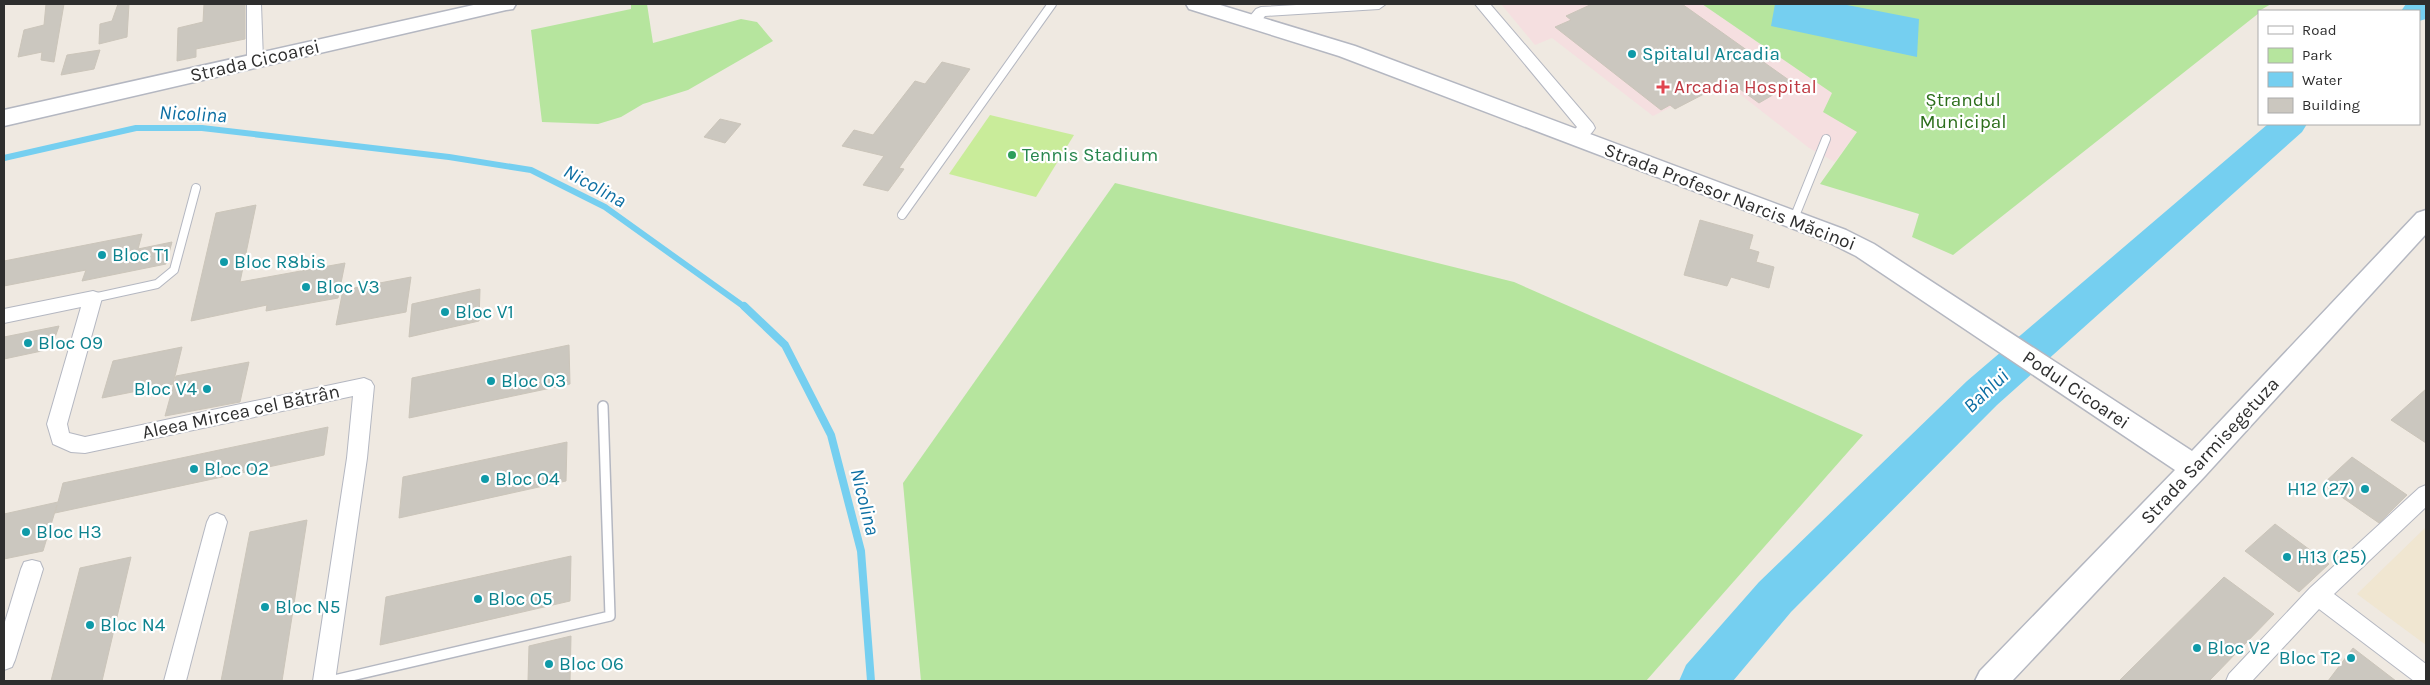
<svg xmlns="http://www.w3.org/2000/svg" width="2430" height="685" viewBox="0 0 2430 685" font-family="Karla,sans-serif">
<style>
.education{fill:#f0e6d1}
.medical{fill:#f5dfe0}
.green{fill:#b6e59e}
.pitch{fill:#c9ec9a}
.water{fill:#75cff0}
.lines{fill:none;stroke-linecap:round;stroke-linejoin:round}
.stream-far1{stroke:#75cff0;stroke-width:6}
.stream{stroke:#75cff0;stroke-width:8}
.river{fill:#75cff0;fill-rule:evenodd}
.building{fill:#cbc7bf;stroke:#cbc5ba}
.lane-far1-casing{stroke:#b4b7c1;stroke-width:10}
.lane-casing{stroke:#b4b7c1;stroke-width:12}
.street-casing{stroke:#b4b7c1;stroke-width:2}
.secondary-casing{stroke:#b4b7c1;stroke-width:3}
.lane-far1{stroke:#fff;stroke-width:8}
.lane{stroke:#fff;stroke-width:9}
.street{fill:#fff;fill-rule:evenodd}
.secondary{fill:#fff;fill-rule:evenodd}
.culture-dot{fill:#0f9aa8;stroke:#fff;stroke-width:2}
.health-dot{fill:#e0444e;stroke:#fff;stroke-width:2}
.leisure-dot{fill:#2e9e5b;stroke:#fff;stroke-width:2}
.labels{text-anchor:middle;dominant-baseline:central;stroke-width:4.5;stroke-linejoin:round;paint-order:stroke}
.culture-label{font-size:19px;fill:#0d838f;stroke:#fff;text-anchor:start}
.street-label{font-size:19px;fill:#2e2e2e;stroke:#fff}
.health-label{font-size:19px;fill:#be3a42;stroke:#fff;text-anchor:start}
.park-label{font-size:19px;fill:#2c6e1b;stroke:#fff}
.leisure-label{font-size:19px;fill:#27864d;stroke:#fff;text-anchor:start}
.water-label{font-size:20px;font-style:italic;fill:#0d6fa3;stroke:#fff}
</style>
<rect width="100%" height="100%" fill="#efe9e1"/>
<path class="education" d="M2426,527V645L2357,594Z"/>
<path class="medical" d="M1501,4H1702L1832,93L1857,132L1835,162L1809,148L1723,81L1653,116L1552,38L1535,45Z"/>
<g class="green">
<path d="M631,4H647L653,43L741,19L757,22L773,41L688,90L643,104L621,117L598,124L542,122L531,30L631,9Z"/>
<path d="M1702,4H2271L2259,11V13L1953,255L1912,237L1919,214L1820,184L1857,132L1823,112L1832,93Z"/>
<path d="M1115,183L1514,282L1863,435L1646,681H921L903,483Z"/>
</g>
<path class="pitch" d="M990,115L1074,135L1036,197L949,174Z"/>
<path class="water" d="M1775,4H1842L1919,19L1917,57L1771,26Z"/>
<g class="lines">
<path class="stream-far1" d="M4,158L136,128H202L449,157L531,170L605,207L746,308"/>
<path class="stream" d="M744,306L785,345L831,435L861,551L871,681"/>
<g class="river">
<path d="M2406,4H2426V19L2419,21V11H2401Z"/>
<path d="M2268,124H2307L2302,132L1997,405L1791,612L1733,681H1679L1686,665L1759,582L1967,381Z"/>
</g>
</g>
<g class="building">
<path d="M46,4H64L54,62L41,60L42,52L18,57L24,30L44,25Z"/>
<path d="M118,4H129L127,37L99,44L100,24L112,21Z"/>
<path d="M204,4H245V39L196,49V57L177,61L178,28L203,22Z"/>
<path d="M1592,4H1682L1793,83L1759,103L1729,81L1675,109L1670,105L1661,110L1555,27L1571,20L1566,16Z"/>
<path d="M100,50L94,69L61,75L67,55Z"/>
<path d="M942,62L970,69L899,168L904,169L888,191L863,185L884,156L842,146L854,130L873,135L915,81L925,84Z"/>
<path d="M720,119L741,124L725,143L704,137Z"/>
<path d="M256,205L240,282L345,263L338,298L266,311L267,305L191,321L216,213Z"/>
<path d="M1700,220L1753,235L1749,249L1759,252L1756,262L1774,267L1769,288L1731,277L1727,286L1684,275Z"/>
<path d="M142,234L138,249L172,242L166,264L82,281L86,270L4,286V261Z"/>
<path d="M411,277L406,312L336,325L343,290Z"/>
<path d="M480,289L479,321L409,337L412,304Z"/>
<path d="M59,326L51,349L4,359V337Z"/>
<path d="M569,345L570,384L409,418L412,378Z"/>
<path d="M182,347L173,384L102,398L113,361Z"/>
<path d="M249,362L240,402L165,416L176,376Z"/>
<path d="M2426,389V443L2391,420Z"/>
<path d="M328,427L324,455L55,513L57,505L43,551L4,559V514L58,502L63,483Z"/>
<path d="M567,442L566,481L399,518L403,477Z"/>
<path d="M2352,457L2407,495L2379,523L2323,484Z"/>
<path d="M307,520L282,681H221L250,532Z"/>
<path d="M2275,524L2329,564L2299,592L2245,551Z"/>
<path d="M571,556L570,601L380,645L386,597Z"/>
<path d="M131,557L102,681H51L80,568Z"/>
<path d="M2224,577L2274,614L2209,681H2119Z"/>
<path d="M571,636L570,681H528L529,646Z"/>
<path d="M2353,648L2396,681H2328Z"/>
</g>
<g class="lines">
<defs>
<g id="lane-far1">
<path d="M902,215L1052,4"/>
<path d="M1793,221L1826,139"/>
<path d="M93,298L157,284L174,270L196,188"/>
</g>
<path id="lane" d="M330,681L610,616L603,406"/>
<g id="street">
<path d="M247,4H261L263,60L261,64H249L247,60Z"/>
<path d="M1314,4H1386L1379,9L1265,16L1259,24L1254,26L1246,21L1256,9L1261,7Z"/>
<path d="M1475,4H1490L1593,124L1595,128C1590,137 1579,144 1569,141L1567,137L1577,127Z"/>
<path d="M93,291L99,293L102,298L67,424L69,433L85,437L364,378L371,381L374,386L367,458L335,681H313L347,458L353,396L85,453L71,452L53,444L47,424L81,307L4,323V309Z"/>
<path d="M2426,485V507L2334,594L2426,664V681H2414L2319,609L2252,681H2226L2229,674L2310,588L2419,488Z"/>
<path d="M217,513L224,516L227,522L186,681H164L207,522L210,516Z"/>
<path d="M32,560L40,562L43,569L15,660L12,667L4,670V625L21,569L24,562Z"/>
</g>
<g id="secondary">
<path d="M478,4H516L513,9L506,10L4,126V110Z"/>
<path d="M1186,4H1217L1355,46L1846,230L1874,244L2192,451L2417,213L2426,210V234L2205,476L2012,681H1975L1980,671L2175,470L1856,256L1828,242L1339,56L1189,9Z"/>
</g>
</defs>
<use href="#lane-far1" class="lane-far1-casing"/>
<use href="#lane" class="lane-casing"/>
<use href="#street" class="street-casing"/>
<use href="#secondary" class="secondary-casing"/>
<use href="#lane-far1" class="lane-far1"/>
<use href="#lane" class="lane"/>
<use href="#street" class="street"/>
<use href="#secondary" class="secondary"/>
</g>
<g class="culture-dot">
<circle cx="1632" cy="54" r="5"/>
<circle cx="102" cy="255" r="5"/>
<circle cx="224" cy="262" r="5"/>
<circle cx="306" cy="287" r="5"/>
<circle cx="445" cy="312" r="5"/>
<circle cx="28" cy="343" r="5"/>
<circle cx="491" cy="381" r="5"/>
<circle cx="207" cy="389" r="5"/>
<circle cx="194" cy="469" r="5"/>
<circle cx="485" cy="479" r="5"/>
<circle cx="2365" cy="489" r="5"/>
<circle cx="26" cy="532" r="5"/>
<circle cx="2287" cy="557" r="5"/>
<circle cx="478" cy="599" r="5"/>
<circle cx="265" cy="607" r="5"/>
<circle cx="90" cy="625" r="5"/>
<circle cx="2197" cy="648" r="5"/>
<circle cx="2351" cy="658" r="5"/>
<circle cx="549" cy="664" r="5"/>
</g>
<path class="health-dot" d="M1660.5 79.5h5v5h5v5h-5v5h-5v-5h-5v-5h5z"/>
<circle class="leisure-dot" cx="1012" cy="155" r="5"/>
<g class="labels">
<g class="culture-label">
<text x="1642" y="54">Spitalul Arcadia</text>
<text x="112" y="255">Bloc T1</text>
<text x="234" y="262">Bloc R8bis</text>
<text x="316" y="287">Bloc V3</text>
<text x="455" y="312">Bloc V1</text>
<text x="38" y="343">Bloc O9</text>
<text x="501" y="381">Bloc O3</text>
<text x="197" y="389" text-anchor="end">Bloc V4</text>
<text x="204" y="469">Bloc O2</text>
<text x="495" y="479">Bloc O4</text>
<text x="2355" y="489" text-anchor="end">H12 (27)</text>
<text x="36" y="532">Bloc H3</text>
<text x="2297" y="557">H13 (25)</text>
<text x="488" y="599">Bloc O5</text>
<text x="275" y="607">Bloc N5</text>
<text x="100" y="625">Bloc N4</text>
<text x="2207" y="648">Bloc V2</text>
<text x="2341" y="658" text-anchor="end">Bloc T2</text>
<text x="559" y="664">Bloc O6</text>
</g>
<g class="street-label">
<text transform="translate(255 61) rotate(-13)">Strada Cicoarei</text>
<text transform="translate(1730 197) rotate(21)">Strada Profesor Narcis Măcinoi</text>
<text transform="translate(2076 390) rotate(34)">Podul Cicoarei</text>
<text transform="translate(241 412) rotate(-12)">Aleea Mircea cel Bătrân</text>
<text transform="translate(2210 451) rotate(-47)">Strada Sarmisegetuza</text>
</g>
<g class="health-label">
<text x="1674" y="87">Arcadia Hospital</text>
</g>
<g class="park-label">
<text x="1963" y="100">Ștrandul<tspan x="1963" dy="22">Municipal</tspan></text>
</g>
<g class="leisure-label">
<text x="1022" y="155">Tennis Stadium</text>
</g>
<g class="water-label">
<text transform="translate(193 114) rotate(3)">Nicolina</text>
<text transform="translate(595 186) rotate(29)">Nicolina</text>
<text transform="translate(1986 391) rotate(-43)">Bahlui</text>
<text transform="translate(865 502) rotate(76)">Nicolina</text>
</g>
</g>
<rect width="2430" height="685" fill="none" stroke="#2e2e2e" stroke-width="10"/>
<rect x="2258" y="10" width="162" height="115" fill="#ffffff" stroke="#ababab"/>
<rect x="2268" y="26" width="25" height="8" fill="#ffffff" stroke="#ababab"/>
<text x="2302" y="35" font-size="15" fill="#2e2e2e">Road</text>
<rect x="2268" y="48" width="25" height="15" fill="#b6e59e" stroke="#ababab"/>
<text x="2302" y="60" font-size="15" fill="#2e2e2e">Park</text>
<rect x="2268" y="72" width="25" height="15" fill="#75cff0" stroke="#ababab"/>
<text x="2302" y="85" font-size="15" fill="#2e2e2e">Water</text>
<rect x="2268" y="98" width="25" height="15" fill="#cbc7bf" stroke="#ababab"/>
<text x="2302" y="110" font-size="15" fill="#2e2e2e">Building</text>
</svg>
